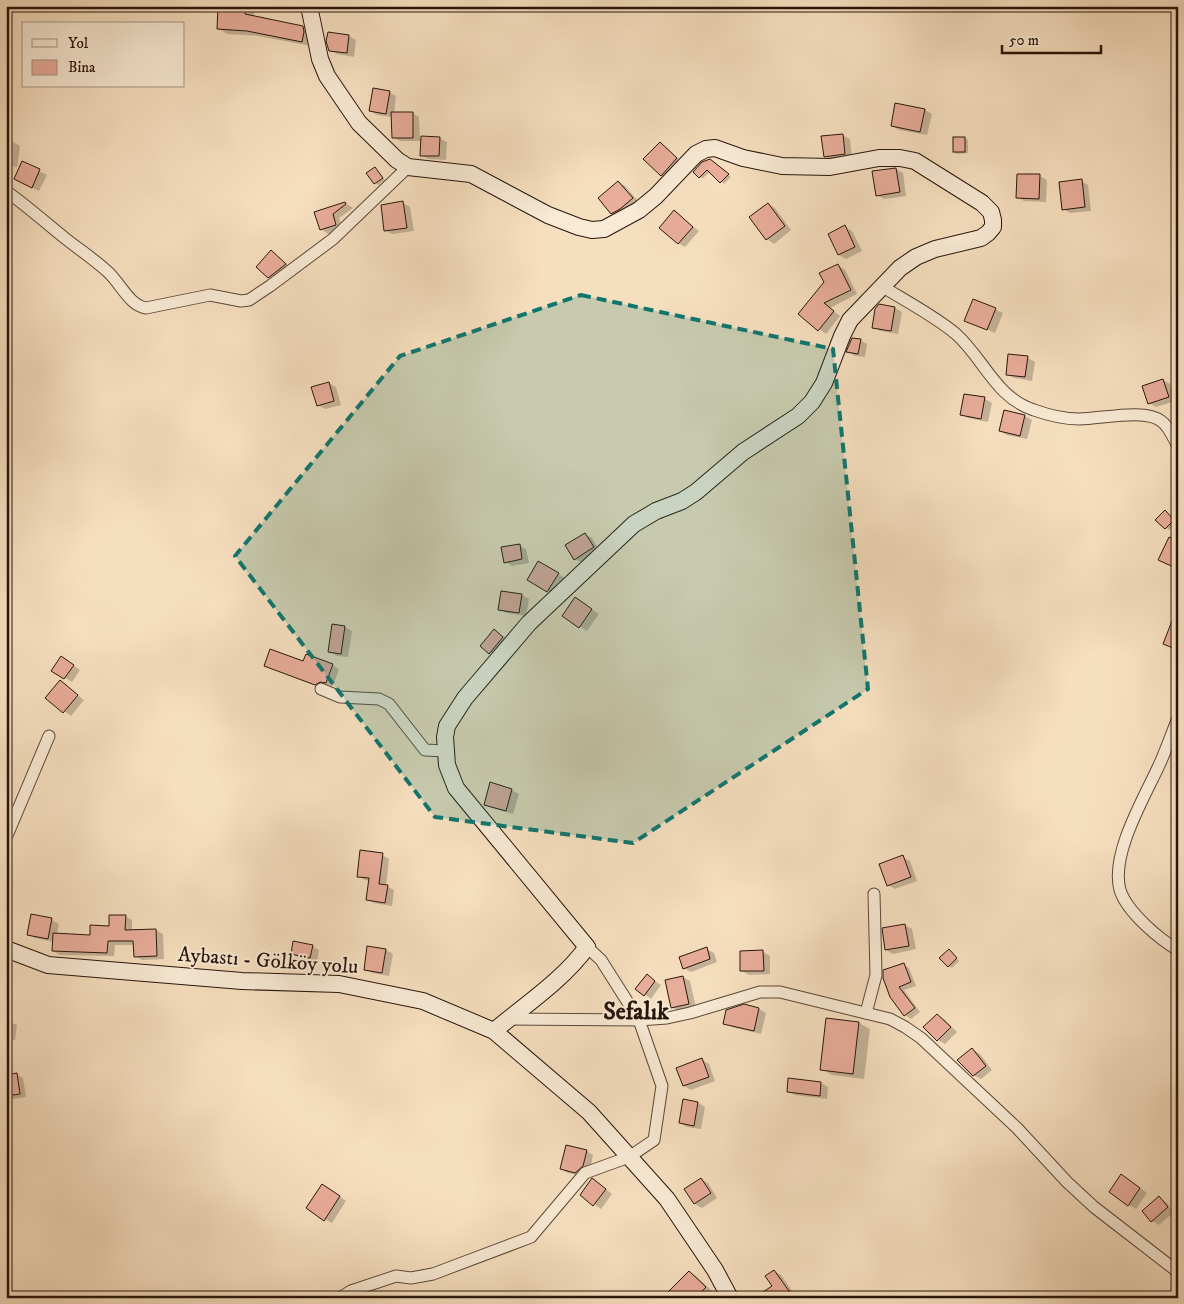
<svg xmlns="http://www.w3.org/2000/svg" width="1184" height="1304" viewBox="0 0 1184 1304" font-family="'IM FELL DW Pica',serif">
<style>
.shadow{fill:#0003}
.building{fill:#e9ad9b;stroke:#28150b}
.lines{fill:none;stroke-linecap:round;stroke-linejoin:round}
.street-casing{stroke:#5c4838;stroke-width:13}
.secondary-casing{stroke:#28150b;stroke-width:18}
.street{stroke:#f9ead5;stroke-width:11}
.secondary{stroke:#f9ead5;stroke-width:16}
.marked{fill:#0f766e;fill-opacity:0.2;stroke:#0f766e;stroke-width:4;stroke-dasharray:10 6;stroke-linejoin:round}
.labels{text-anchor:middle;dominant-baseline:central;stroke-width:4;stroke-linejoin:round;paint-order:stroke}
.street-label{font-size:21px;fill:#28150b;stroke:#f9ead5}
.quarter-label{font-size:24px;font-weight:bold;fill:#28150b;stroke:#f9ead5}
</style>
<rect width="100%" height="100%" fill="#f6dfbf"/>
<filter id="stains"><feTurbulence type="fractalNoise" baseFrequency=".004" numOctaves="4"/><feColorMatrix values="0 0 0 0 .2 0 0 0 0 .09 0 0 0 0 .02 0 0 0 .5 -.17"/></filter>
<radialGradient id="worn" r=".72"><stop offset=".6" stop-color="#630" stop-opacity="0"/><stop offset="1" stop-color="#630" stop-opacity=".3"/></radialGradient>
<g class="shadow">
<path d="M219,6H246L254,11V17L302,27L312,32L311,46L258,36L227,34L218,28Z"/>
<path d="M329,33L349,36L356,40L354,57L337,54L330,50Z"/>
<path d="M389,92L396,96L394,114L412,113L419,117L420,138H439L447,142L446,160L428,159L421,155L422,141H400L393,137V117L377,115L370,111Z"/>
<path d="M925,110L932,114L927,135L899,130L892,126Z"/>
<path d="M842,135L850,139L852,158L832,160L825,156Z"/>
<path d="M965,138L968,140V153L957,154L954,152Z"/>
<path d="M6,141L13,142L20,146L17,167L6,165Z"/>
<path d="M660,144L667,148L683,163L668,179L661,175Z"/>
<path d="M713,162L731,177L724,184L710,172L703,178L700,177Z"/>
<path d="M23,163L47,175L39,191L22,183Z"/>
<path d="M375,168L385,180L378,185L375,183Z"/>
<path d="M896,169L903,173L906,196L884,199L877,195Z"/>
<path d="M1040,176L1047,180L1046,202L1024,201L1017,197Z"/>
<path d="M1081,181L1088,185L1091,211L1070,213L1063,209Z"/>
<path d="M618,182L625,186L639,202L619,217L612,213Z"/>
<path d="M345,203L353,208L339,218L343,229L328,234L321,229L316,213Z"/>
<path d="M403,203L410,207L414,231L392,234L385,230Z"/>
<path d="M768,204L775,208L791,230L774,244L767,239L750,217Z"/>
<path d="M674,212L699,231L685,247L678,243Z"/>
<path d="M845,227L852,231L862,251L846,259L839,255L830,234Z"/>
<path d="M271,252L278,256L292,269L276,281L269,277Z"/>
<path d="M838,265L845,270L857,294L830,308L840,316L826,334L800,314Z"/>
<path d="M974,300L1003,313L995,333L966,320Z"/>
<path d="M895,308L902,312L898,334L880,331L873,327Z"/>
<path d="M860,340L867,344L865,357L855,356L848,352Z"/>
<path d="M1028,358L1035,362L1032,381L1014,378L1007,374Z"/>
<path d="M1163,380L1170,384L1176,401L1156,407L1149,403Z"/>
<path d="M329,383L336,387L341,405L325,409L318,405Z"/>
<path d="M985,399L992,403L988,422L968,418L961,414Z"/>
<path d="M1025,416L1032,420L1027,439L1007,435L1000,431Z"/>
<path d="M1168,514L1177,522L1169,530L1157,520Z"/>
<path d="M585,534L592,538L600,552L582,563L575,559Z"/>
<path d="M519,545L526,549L529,563L512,566L505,562Z"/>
<path d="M539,562L565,578L555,595L529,580Z"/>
<path d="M522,595L529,599L526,616L506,613L499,609Z"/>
<path d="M582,603L599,614L587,631L564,616Z"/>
<path d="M345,627L352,631L348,657L337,656L330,652Z"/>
<path d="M494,630L509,641L497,657L481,646Z"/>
<path d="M69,662L80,670L72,682L53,670Z"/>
<path d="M304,663L332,665L339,669L333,686L327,685L323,688L265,665Z"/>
<path d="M60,681L84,700L71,716L46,698Z"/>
<path d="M491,784L512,790L519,794L513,814L492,808L485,804Z"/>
<path d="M382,855L389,859L386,886L394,890L392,906L374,903L367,899L370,881L365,880L358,876Z"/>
<path d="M902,857L910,861L917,881L895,889L888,885Z"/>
<path d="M32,916L52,920L59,924L57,934L91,937L111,928L125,916L132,920V931L156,930L163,934L164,959L142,960L135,956L134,945H115L114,956L60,955L53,951L54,942L35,938L28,934Z"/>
<path d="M905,925L912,929L916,949L893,954L886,950Z"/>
<path d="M312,946L319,950L317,961L299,958L292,954Z"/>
<path d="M706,949L714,953L717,962L691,972L684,968Z"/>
<path d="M386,950L393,954L389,976L372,973L365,969Z"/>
<path d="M763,952L770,956V974L749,975L742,971Z"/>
<path d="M952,953L959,961L952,968L949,966Z"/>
<path d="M903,964L909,968L916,986L904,990L920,1012L911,1019L905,1015L891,996Z"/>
<path d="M647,976L661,985L651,999L644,994Z"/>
<path d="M683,977L690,981L696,1008L679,1011L672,1007Z"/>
<path d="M745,1006L759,1009L766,1013L761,1034L732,1027L725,1023Z"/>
<path d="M937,1015L944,1019L957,1032L945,1044L938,1040Z"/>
<path d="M828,1019L859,1023L870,1029L864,1079L832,1075L821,1069Z"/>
<path d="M6,1020L17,1025L15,1040L6,1039Z"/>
<path d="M972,1049L980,1054L992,1070L981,1079L973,1075Z"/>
<path d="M702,1060L709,1064L715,1081L691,1090L684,1086Z"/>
<path d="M6,1065L9,1076L17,1075L23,1078L26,1097L6,1100Z"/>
<path d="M821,1083L828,1087L827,1099L795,1095L788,1091Z"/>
<path d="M684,1100L698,1103L705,1107L701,1129L687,1127L680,1123Z"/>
<path d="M586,1151L593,1155L590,1170L583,1176L568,1173L561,1169Z"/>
<path d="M701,1179L708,1183L717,1198L702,1208L695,1204Z"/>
<path d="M1129,1180L1147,1193L1136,1209L1129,1205Z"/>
<path d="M599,1184L612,1194L601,1209L581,1195Z"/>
<path d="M329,1189L346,1201L332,1223L325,1219Z"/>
<path d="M1159,1198L1166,1202L1174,1212L1159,1225L1152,1221Z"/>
<path d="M774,1271L781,1275L797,1298H757L774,1286Z"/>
<path d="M690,1272L696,1276L712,1291L705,1298H664Z"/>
</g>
<g class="building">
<path d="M218,6H245V14L303,26L304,32L302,42L247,31L217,29Z"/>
<path d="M328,32L349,35L347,53L329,51L326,41Z"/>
<path d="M373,88L390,91L386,114L369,111Z"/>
<path d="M895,103L925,109L920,132L891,126Z"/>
<path d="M391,112H413V138H392Z"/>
<path d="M843,134L845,154L824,157L821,136Z"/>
<path d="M421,136L440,137L439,156H420Z"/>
<rect x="953" y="137" width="12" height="15"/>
<path d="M660,142L677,158L661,176L643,159Z"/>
<path d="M710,159L729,174L720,183L707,170L699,178L693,172L702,162Z"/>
<path d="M22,161L40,169L32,188L14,179Z"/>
<path d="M375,167L383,178L374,184L366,173Z"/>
<path d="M896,168L900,192L876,196L872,171Z"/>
<path d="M1017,174H1040L1039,199L1016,198Z"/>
<path d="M1082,179L1085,207L1062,210L1059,182Z"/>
<path d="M618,181L633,198L620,209L611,214L598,198Z"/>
<path d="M403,201L407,228L384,231L381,205Z"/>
<path d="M345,202L346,204L333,214L336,225L320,230L314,212Z"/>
<path d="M768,203L785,226L766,240L749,217Z"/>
<path d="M674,210L693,227L678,244L659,228Z"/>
<path d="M845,225L855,247L838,255L828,234Z"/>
<path d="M271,250L286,264L268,278L256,267Z"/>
<path d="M838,264L851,290L824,303L834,311L818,331L798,314L824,282L819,273Z"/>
<path d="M973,299L996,308L987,330L964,321Z"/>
<path d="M879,304L895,307L891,331L872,328L875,309Z"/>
<path d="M852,338L861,339L858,354L846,352Z"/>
<path d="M1008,354L1028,356L1025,377L1006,375Z"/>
<path d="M1163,379L1169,397L1148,404L1142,386Z"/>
<path d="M329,382L334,401L317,406L311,387Z"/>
<path d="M964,394L985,397L981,419L960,415Z"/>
<path d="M1004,410L1025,415L1020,436L999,431Z"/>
<path d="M1165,510L1174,520L1165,529L1155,520Z"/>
<path d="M585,533L594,547L574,560L565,545Z"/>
<path d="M1169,537L1178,541V569L1158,560Z"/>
<path d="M520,544L522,559L504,563L501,547Z"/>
<path d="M538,561L559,573L547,592L527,580Z"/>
<path d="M501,591L522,594L519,613L498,610Z"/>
<path d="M575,597L592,609L579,628L562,616Z"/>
<path d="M1177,608H1178V650L1163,644Z"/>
<path d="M332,624L345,626L341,654L328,652Z"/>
<path d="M494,629L503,637L489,654L480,646Z"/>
<path d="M270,649L303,661L306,654L333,664L326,683L320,682L315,685L264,666Z"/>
<path d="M61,656L74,665L64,679L51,671Z"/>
<path d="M60,680L78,695L63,713L45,698Z"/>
<path d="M490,782L512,789L506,811L484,805Z"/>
<path d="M360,850L383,853L379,884L388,885L385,903L366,900L369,878L357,877Z"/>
<path d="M903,855L911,877L887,886L879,864Z"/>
<path d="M31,914L52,918L48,939L27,935Z"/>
<path d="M109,915H126L125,930L156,929L157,956L134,957L133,941H108L107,953L52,951L53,933L90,935V925L109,926Z"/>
<path d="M905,924L909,946L885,950L882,928Z"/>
<path d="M293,941L313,945L310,958L291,954Z"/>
<path d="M367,946L386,949L382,973L364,970Z"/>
<path d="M707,947L710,959L683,969L679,957Z"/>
<path d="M949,949L957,958L948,967L939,958Z"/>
<path d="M763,950L764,971H740V951Z"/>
<path d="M904,963L911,982L899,987L915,1008L904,1016L890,997L883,978V970Z"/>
<path d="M647,974L655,981L644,996L635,989Z"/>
<path d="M683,976L689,1004L671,1008L665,980Z"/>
<path d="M744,1004L759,1008L754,1031L723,1024L726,1010Z"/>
<path d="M937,1014L951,1027L937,1041L923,1027Z"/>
<path d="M826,1018L859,1022L853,1074L820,1070Z"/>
<path d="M972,1048L986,1066L973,1076L957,1060Z"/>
<path d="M702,1058L709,1077L683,1086L676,1068Z"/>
<path d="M17,1073L20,1094L6,1096V1075Z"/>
<path d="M788,1078L821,1082L820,1096L787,1092Z"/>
<path d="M683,1099L698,1102L694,1126L679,1123Z"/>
<path d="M566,1145L587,1150L583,1166L575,1173L560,1169Z"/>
<path d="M1121,1174L1140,1188L1128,1206L1109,1192Z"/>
<path d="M592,1178L606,1189L593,1206L580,1195Z"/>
<path d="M701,1178L711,1193L694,1204L684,1189Z"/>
<path d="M322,1184L340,1196L324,1221L306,1208Z"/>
<path d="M1159,1196L1168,1207L1151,1222L1142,1211Z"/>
<path d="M774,1270L794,1298H754L772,1286L765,1276Z"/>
<path d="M689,1271L706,1287L696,1298H662Z"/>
</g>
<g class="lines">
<defs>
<g id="street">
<path d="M6,191C27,206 46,223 66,239C80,250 95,260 108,272C121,284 129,305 146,308L210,295L241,301L249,300L270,286L333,239L408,167"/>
<path d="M883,287C906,301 936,317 956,334C984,359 996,398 1034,410C1048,415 1064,419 1079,419C1101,419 1145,408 1161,421C1169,426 1173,438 1178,446"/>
<path d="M321,689L340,697L379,699L389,704L425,750L446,751"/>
<path d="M1178,718C1172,733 1167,747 1161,761C1146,795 1110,853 1120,890C1127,912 1159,939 1178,950"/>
<path d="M6,838L49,736"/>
<path d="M866,1013L876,975L874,894"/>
<path d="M508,1019L639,1020L667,1018L690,1013L760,992H780L890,1019L905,1027L921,1038L1017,1128L1067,1182L1094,1207L1178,1272"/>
<path d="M340,1298L351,1291L396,1276L411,1278L433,1274L531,1237L585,1173L629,1157L654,1140L662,1086L639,1020L601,960L587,947"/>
</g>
<g id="secondary">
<path d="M309,6L320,59L327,76L359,123L397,160L408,167L471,174L548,215L579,227L592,230L604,229L639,210L656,196L696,154L706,149L715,148L743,158L782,166L830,167L879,158H900L915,161L982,203L991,212L993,220V227L988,233L981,238L935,249L916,257L900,268L850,320L842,336L824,383L812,402L798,416L743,452L696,492L682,501L656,511L634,524L529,623L465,698L447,726L445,737L447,765L456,788L587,947C563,980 525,1005 494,1031"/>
<path d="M6,949L48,965L242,981L339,984L423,1001L494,1031L589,1112L667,1199L715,1270L730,1298"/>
</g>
</defs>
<use href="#street" class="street-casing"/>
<use href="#secondary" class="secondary-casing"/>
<use href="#street" class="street"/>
<use href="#secondary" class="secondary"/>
</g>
<path class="marked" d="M581,295L833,349L868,689L633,843L435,817L235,556L400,356Z"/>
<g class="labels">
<g class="street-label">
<text transform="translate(268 961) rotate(4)">Aybastı - Gölköy yolu</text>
</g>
<g class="quarter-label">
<text x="636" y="1012">Sefalık</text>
</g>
</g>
<rect width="1184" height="1304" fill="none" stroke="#f6dfbf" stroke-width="25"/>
<rect x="8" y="8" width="1169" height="1289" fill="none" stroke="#28150b" stroke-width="2.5"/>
<rect x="12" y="12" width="1159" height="1279" fill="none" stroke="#28150b"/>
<rect x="22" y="22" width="162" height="65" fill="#f9ead5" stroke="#a59584"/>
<rect x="32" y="39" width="25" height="8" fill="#f9ead5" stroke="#a59584"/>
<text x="68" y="48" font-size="15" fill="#28150b">Yol</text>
<rect x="32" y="60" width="25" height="15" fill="#e9ad9b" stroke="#a59584"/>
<text x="68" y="72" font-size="15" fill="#28150b">Bina</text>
<path d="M1002 45v8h99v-8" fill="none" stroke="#28150b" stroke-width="2.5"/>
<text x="1009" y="45" font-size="15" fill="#28150b" stroke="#f9ead5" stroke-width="4" paint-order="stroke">50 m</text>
<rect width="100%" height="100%" filter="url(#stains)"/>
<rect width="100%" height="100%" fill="url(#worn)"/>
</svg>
